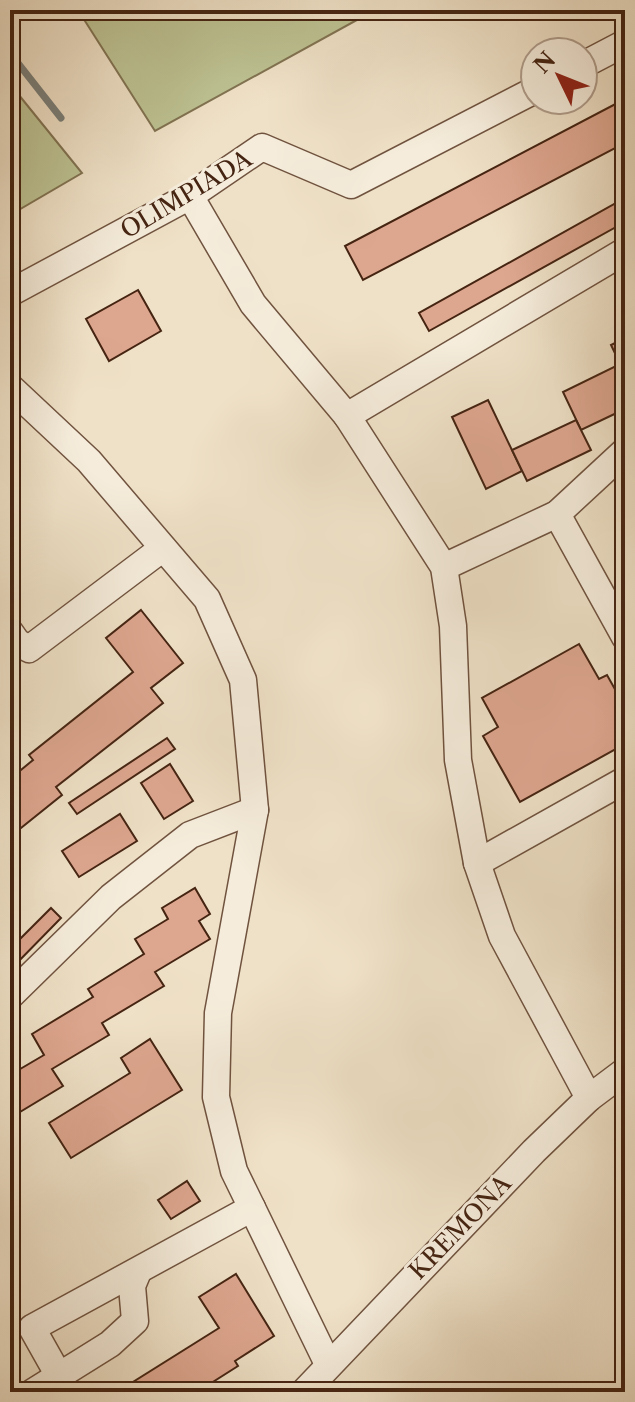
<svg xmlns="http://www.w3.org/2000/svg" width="635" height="1402" viewBox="0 0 635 1402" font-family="'Libre Caslon Text',serif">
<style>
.green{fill:#bdc293;stroke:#817352;stroke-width:2}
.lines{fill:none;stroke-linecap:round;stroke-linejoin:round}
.stream{stroke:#7a7f7a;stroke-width:7}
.building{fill:#dda68f;stroke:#452412;stroke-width:2}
.minor-casing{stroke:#70533f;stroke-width:29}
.minor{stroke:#f5ecdb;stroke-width:26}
.labels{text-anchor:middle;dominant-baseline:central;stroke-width:6;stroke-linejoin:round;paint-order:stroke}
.street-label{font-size:24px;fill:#452412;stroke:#f5ecdb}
</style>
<rect width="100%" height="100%" fill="#efe1c7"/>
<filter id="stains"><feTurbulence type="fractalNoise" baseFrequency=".0025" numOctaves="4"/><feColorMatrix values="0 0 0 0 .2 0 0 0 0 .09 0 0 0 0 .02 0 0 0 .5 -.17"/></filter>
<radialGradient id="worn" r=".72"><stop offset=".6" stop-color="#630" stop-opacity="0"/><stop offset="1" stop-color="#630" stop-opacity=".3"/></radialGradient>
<g class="green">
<path d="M78,10H375L155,131Z"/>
<path d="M10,84L82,173L10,215Z"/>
</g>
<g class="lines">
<path class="stream" d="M10,53L61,118"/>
</g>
<g class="building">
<path d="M625,99V143L363,280L345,246Z"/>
<path d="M625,198V222L429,331L419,313Z"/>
<path d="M138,290L161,331L109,361L86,319Z"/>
<path d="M625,338V374L611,345Z"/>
<path d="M620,364L625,374V409L581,430L563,392Z"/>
<path d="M488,400L522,471L486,489L452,417Z"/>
<path d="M576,420L591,450L527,481L512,450Z"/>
<path d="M141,610L183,663L151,688L163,703L56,787L62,795L11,836L10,779L33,760L29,755L133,672L106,638Z"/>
<path d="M579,644L599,679L607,675L625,707V744L520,802L483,736L498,727L482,698Z"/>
<path d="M167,738L175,749L77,814L69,803Z"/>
<path d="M170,764L193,801L164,819L141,783Z"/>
<path d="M120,814L137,841L79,877L62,851Z"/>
<path d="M195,888L210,914L199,921L210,939L155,972L164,986L102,1023L109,1035L52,1069L63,1086L10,1118V1075L44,1055L32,1034L93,997L88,989L144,954L135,939L168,919L162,908Z"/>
<path d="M51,908L61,918L10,970V949Z"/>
<path d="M150,1039L182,1090L71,1158L49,1123L130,1073L121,1058Z"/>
<path d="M187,1181L200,1201L171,1219L158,1200Z"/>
<path d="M236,1274L274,1336L235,1361L238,1366L197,1392H117L219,1328L199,1297Z"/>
</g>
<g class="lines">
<defs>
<g id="minor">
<path d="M583,65L625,43"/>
<path d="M190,196L253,304L347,416L444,567L453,626L458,760L477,863L502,936L589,1098"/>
<path d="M10,293L190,196L262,147L351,185L535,90"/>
<path d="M10,387L89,461L207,599L243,680L255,810L218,1013L216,1097L234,1171L328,1364"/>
<path d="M347,416L625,251"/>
<path d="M557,514L625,637"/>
<path d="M444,567L557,514L625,451"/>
<path d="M10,632L17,642L29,649L163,548"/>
<path d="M477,863L625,780"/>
<path d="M10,996L111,897L190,835L255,810"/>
<path d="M59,1376L32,1328L252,1208"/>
<path d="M33,1392L110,1344L135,1321L132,1286L137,1274"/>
<path d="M304,1392L534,1151L589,1098L625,1071"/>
</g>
</defs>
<use href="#minor" class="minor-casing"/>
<use href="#minor" class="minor"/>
</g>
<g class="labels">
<g class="street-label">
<text transform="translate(186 194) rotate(-31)">OLIMPIADA</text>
<text transform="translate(460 1227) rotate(-46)">KREMONA</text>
</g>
</g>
<rect width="635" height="1402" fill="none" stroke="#efe1c7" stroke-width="40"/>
<rect x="12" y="12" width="611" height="1378" fill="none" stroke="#452412" stroke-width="4"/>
<rect x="20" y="20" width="595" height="1362" fill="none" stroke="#452412" stroke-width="2"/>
<g transform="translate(559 76) rotate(313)"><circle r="38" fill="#f5ecdb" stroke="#af9c8b" stroke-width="2"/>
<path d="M0-6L14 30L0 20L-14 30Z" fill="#8f2418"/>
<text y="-12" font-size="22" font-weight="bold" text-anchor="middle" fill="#452412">N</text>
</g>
<rect width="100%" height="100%" filter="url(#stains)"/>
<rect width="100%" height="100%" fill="url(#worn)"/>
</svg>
